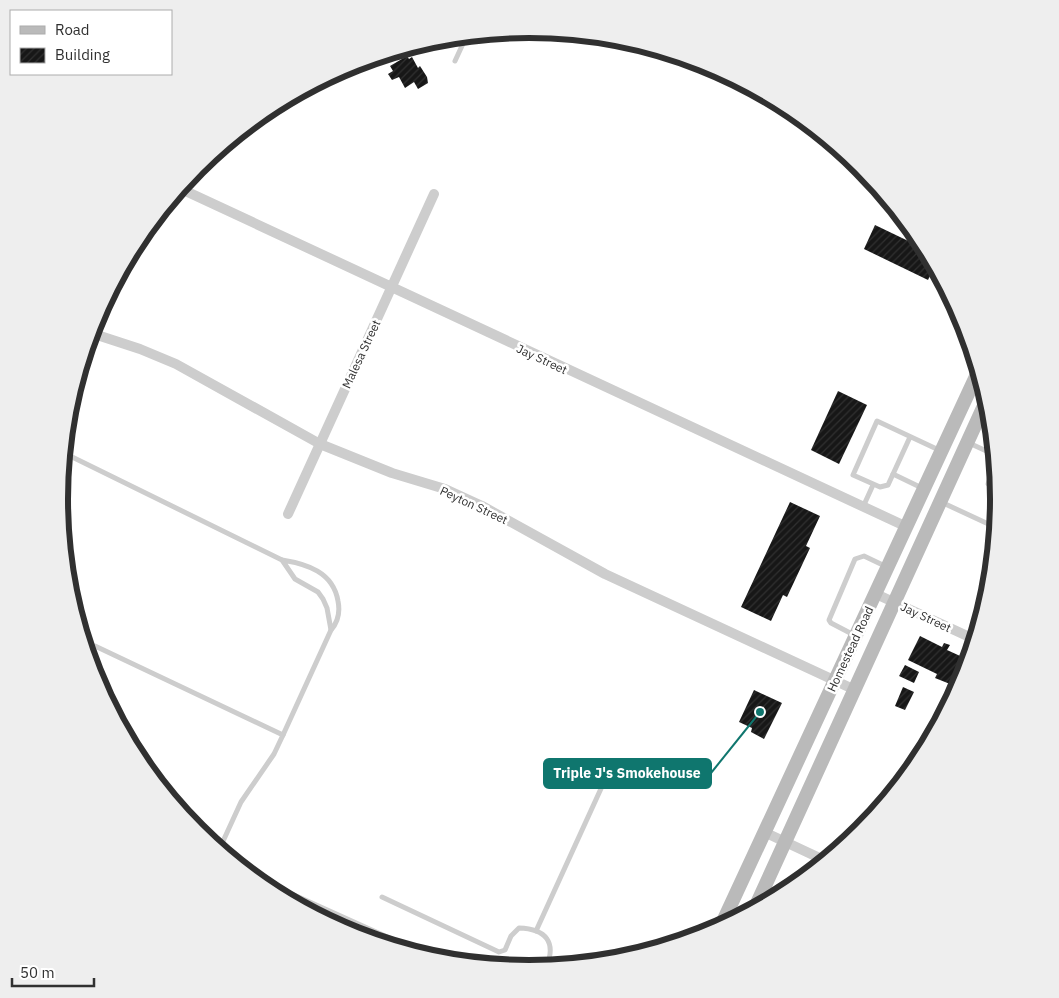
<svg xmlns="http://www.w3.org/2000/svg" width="1059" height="998" viewBox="0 0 1059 998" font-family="'IBM Plex Sans',sans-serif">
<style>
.building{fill:url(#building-hatch)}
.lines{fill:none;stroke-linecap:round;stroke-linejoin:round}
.service{stroke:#cdcdcd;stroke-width:5}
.minor{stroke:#cdcdcd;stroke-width:10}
.secondary{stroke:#bababa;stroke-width:14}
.labels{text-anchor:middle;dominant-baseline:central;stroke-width:5;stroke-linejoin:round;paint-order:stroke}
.street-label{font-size:12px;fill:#303030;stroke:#fff}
.rim{fill:none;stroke:#303030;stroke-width:6}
.leader{fill:none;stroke:#0f766e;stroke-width:2}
.callout-dot{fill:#0f766e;stroke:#fff;stroke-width:2}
.callout{fill:#0f766e;stroke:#0f766e;stroke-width:2}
.callout-label{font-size:14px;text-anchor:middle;font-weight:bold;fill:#fff}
</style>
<defs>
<pattern id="building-hatch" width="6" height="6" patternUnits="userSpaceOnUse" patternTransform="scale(1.25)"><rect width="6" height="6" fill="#171717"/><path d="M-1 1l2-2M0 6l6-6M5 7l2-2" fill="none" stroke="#303030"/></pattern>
</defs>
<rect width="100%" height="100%" fill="#fff"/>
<g class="building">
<path d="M407,56L409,59L412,57L418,68L420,66L427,77L428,83L418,89L414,82L405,88L399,77L392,80L388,74L393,71L390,66Z"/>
<path d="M875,225L927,250L935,266L928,280L864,249Z"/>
<path d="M838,391L867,405L839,464L811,450Z"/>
<path d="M790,502L820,516L806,546L810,548L787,597L783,595L771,621L741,607Z"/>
<path d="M920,636L942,647L944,643L950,645L947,650L969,660L962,674L956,671L950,684L935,678L937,674L908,660Z"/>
<path d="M905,665L919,672L914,683L899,676Z"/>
<path d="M903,687L914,692L905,710L895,706Z"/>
<path d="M754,690L782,703L764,739L751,732L752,728L739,722Z"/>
<path d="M786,881L796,885L786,893L781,891Z"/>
</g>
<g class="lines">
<g class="service">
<path d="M455,61L467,35"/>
<path d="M910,437L888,485L880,487L853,475L877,421L941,451"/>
<path d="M969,443L995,455"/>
<path d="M64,453L282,560C307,564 333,572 338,601C340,611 338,622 331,630L327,608L323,599L318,592L295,579L282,560"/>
<path d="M996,464L988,484L999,491"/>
<path d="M893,474L922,488"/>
<path d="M941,502L997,528"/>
<path d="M863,507L873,485"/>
<path d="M854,635L831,623L829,620L855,559L864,556L887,567"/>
<path d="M89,658L95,646L283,735L274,754L241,802L219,850"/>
<path d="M283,735L331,630"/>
<path d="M382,897L499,952L505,950L511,936L519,928C546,929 557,942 546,968"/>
<path d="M536,931L604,782"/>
</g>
<g class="minor">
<path d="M179,188L907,527"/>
<path d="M91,333L140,349L176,364L320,444L392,473L445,489L482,506L605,574L853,689"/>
<path d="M288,514L434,194"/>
<path d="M876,594L976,640"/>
<path d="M764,832L826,861"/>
<path d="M257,881L419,954"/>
</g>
<g class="secondary">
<path d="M754,910L988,397"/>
<path d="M720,928L979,370"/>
</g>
</g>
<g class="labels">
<g class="street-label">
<text transform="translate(361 354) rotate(-65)">Malesa Street</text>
<text transform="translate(542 359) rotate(25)">Jay Street</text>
<text transform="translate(474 505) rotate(25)">Peyton Street</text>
<text transform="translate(926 617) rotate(25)">Jay Street</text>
<text transform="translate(850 649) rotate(-65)">Homestead Road</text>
</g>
</g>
<path d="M0 0H1059V998H0ZM68 499a461 461 0 1 1 922 0a461 461 0 1 1-922 0Z" fill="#eee" fill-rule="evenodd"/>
<path class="rim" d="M68 499a461 461 0 1 1 922 0a461 461 0 1 1-922 0Z"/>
<path class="leader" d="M760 712L711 773"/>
<circle class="callout-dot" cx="760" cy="712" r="5"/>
<rect class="callout" x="544" y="759" width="167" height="29" rx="5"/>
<g class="callout-label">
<text x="627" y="778">Triple J's Smokehouse</text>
</g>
<rect x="10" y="10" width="162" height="65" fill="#ffffff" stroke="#acacac"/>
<rect x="20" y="26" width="25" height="8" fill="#bababa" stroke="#acacac"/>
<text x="55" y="35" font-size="15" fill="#303030">Road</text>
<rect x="20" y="48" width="25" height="15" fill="url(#building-hatch)" stroke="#acacac"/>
<text x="55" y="60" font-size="15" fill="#303030">Building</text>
<path d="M12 978v8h82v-8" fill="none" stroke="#303030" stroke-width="2.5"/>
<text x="20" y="978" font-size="15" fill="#303030" stroke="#ffffff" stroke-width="4" paint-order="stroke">50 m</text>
</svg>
